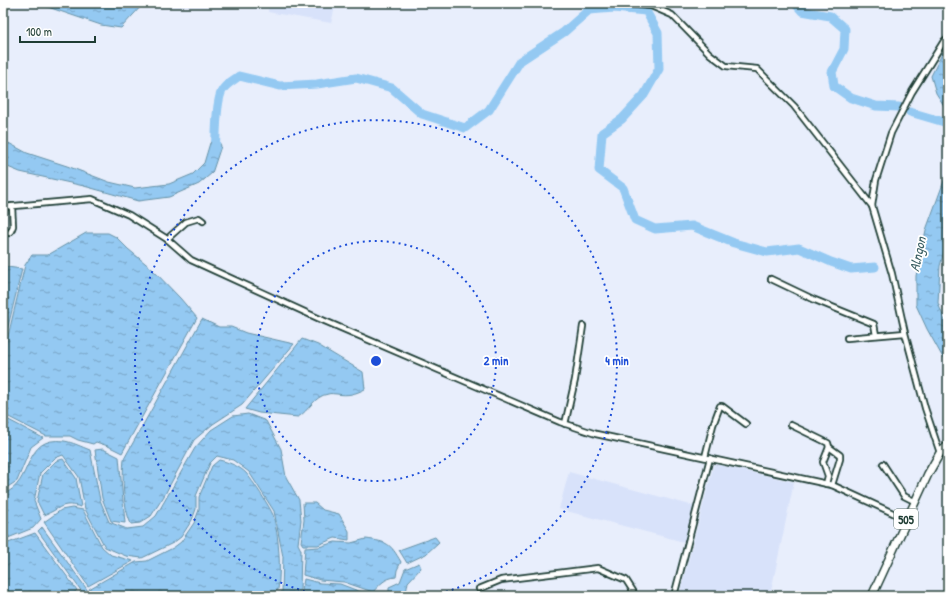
<svg xmlns="http://www.w3.org/2000/svg" width="951" height="599" viewBox="0 0 951 599" font-family="'Patrick Hand',sans-serif">
<style>
.built{fill:#d8e2fa}
.water{fill:url(#water-ripples);stroke:#6591a6}
.lines{fill:none;stroke-linecap:round;stroke-linejoin:round}
.river{stroke:#94c9f2;stroke-width:9}
.street-casing{stroke:#1f3d34;stroke-width:8}
.primary-casing{stroke:#1f3d34;stroke-width:10}
.street{stroke:#fff;stroke-width:4.5}
.primary{stroke:#fff;stroke-width:7}
.ring{fill:none;stroke:#1d4ed8;stroke-width:2;stroke-dasharray:2 4}
.labels{text-anchor:middle;dominant-baseline:central;stroke-width:3.5;stroke-linejoin:round;paint-order:stroke}
.shield{fill:#fff;stroke:#627771;stroke-width:1}
.shield-label{font-size:12px;font-weight:bold;fill:#1f3d34}
.water-label{font-size:14px;font-style:italic;fill:#3c6064;stroke:#fff}
.centre{fill:#1d4ed8;stroke:#fff;stroke-width:2}
.ring-label{font-size:12px;text-anchor:middle;font-weight:bold;fill:#1d4ed8;stroke:#fff;stroke-width:3.5;stroke-linejoin:round;paint-order:stroke}
</style>
<defs>
<pattern id="water-ripples" width="26" height="14" patternUnits="userSpaceOnUse"><rect width="26" height="14" fill="#94c9f2"/><path d="M2 4q2-2 4 0t4 0M15 11q2-2 4 0t4 0" fill="none" stroke="#78a4c5"/></pattern>
</defs>
<rect width="100%" height="100%" fill="#e8eefc"/>
<filter id="ink" filterUnits="userSpaceOnUse"><feTurbulence type="fractalNoise" baseFrequency=".025" numOctaves="2"/><feDisplacementMap in="SourceGraphic" scale="8" xChannelSelector="R" yChannelSelector="G"/><feConvolveMatrix kernelMatrix="1 2 1 2 8 2 1 2 1" color-interpolation-filters="sRGB"/></filter>
<g filter="url(#ink)">
<g class="built">
<path d="M269,3H336L331,23L268,12Z"/>
<path d="M714,464L794,482L770,596H679Z"/>
<path d="M569,472L694,506L684,542L559,509Z"/>
</g>
<g class="water">
<path d="M36,3H144L121,28L101,25Z"/>
<path d="M948,47V112L936,93L931,76L943,52Z"/>
<path d="M217,137L221,146L212,173L199,184L169,197L138,201L84,186L20,172L3,165V140L27,153L67,166L109,182L135,188L169,184L193,174L204,163L210,143Z"/>
<path d="M948,170V237L940,266L938,303L948,329V360L942,356L927,329L916,305V276L926,230Z"/>
<path d="M86,233H108L116,237L128,249L151,268L180,298L197,318L122,453L108,446L96,442L93,444L78,440L70,436H46L3,414V357L25,265L32,255H48Z"/>
<path d="M7,267L22,269L3,347V268Z"/>
<path d="M202,319L219,327H231L246,333L294,344L242,405L213,424L194,440L164,496L151,516L140,523L131,524C123,507 122,478 124,459Z"/>
<path d="M302,339L318,345L363,372L365,389C355,394 348,396 337,394C335,394 330,393 328,394C314,396 309,411 298,417L259,413L245,409Z"/>
<path d="M248,414L266,421L281,449L286,477L299,500L301,520L298,544L301,550L300,592L298,596H268L282,592L283,557L274,511L249,472L233,460L217,456L210,463L196,496V509L192,520L181,537L173,543L142,558L126,556L105,547L85,509L79,477L63,455L55,458L40,473L34,501L41,519L33,528L3,540V494C34,484 22,435 64,441C72,442 82,447 90,450L100,500L109,522L127,529L143,527L156,516L195,448L211,430L233,416Z"/>
<path d="M3,417L43,438L31,447L17,481L3,490Z"/>
<path d="M103,449L119,457L125,523L111,521L102,498L95,450Z"/>
<path d="M63,459L76,478L81,507C61,501 61,509 44,515L37,501L43,474L56,461Z"/>
<path d="M219,460C228,462 239,466 246,473C252,480 270,507 273,515C279,536 281,568 278,590L250,596H93L89,589L136,562L147,561L173,548L181,542L194,523L199,510V497L212,466Z"/>
<path d="M303,503H315L323,510L339,514L349,531V540L335,538L318,545H303L301,542L304,520Z"/>
<path d="M72,508L83,510L102,547L111,555L133,561L88,586L44,522L61,510Z"/>
<path d="M42,527L86,588L90,596H85L38,531Z"/>
<path d="M35,533L77,590L70,596H3V545Z"/>
<path d="M435,537L439,542L426,554L407,563L399,550Z"/>
<path d="M366,539C388,542 390,543 401,562L397,570L396,577C385,578 380,584 373,592L344,582L320,580L303,575L305,548L319,547L335,542L351,543Z"/>
<path d="M419,563L421,568L408,582L406,593L409,596H389V587L400,582L405,569Z"/>
<path d="M304,579L320,583L340,584L361,592L354,596H301Z"/>
</g>
<g class="lines">
<g class="river">
<path d="M795,3L802,11L830,16L845,29L844,49L832,72L834,86L851,98L876,106L899,107"/>
<path d="M910,112L944,122L948,121"/>
<path d="M215,149C217,134 215,97 224,88C228,83 234,80 239,76L280,86L317,84L356,78L392,88L422,114L465,128L489,110L520,61L564,32L589,10L614,8L646,11L658,33L659,69L644,95L622,119L602,133L599,170L623,188L635,220L655,229L692,226L734,243L767,252L799,248L831,262L851,269L875,267"/>
</g>
<defs>
<g id="street">
<path d="M611,3L651,6L672,15L710,54L726,66L757,69L794,106L872,206L892,274L905,333L925,408L940,453"/>
<path d="M872,206L876,180L891,133L912,92L944,41L948,38"/>
<path d="M3,207L92,199L129,215L167,239L191,260L320,319L560,422L596,434L832,485L906,519"/>
<path d="M9,233L11,231L13,226L12,206"/>
<path d="M167,239L186,222L199,218L203,221"/>
<path d="M771,279L815,300L874,324L876,335"/>
<path d="M847,338L905,333"/>
<path d="M565,424L575,380L583,326"/>
<path d="M791,425L828,443L829,447"/>
<path d="M705,457L713,425L720,406H722L746,424"/>
<path d="M883,464L904,496L914,501"/>
<path d="M826,484L828,476L823,462L829,447L840,455V459L832,485"/>
<path d="M479,589L501,580L598,568L626,580L633,591V596"/>
<path d="M674,596L710,458"/>
</g>
<path id="primary" d="M872,596L928,474L940,453L948,445"/>
</defs>
<use href="#street" class="street-casing"/>
<use href="#primary" class="primary-casing"/>
<use href="#street" class="street"/>
<use href="#primary" class="primary"/>
</g>
</g>
<g class="ring">
<circle cx="376" cy="361" r="120"/>
<path d="M322 596A241 241 0 1 1 430 596"/>
</g>
<g class="labels">
<rect class="shield" x="894" y="509" width="24" height="20" rx="3"/>
<g class="shield-label">
<text x="906" y="519">505</text>
</g>
<g class="water-label">
<text transform="translate(917 254) rotate(-78)">Alngon</text>
</g>
</g>
<circle cx="376" cy="361" r="6" class="centre"/>
<g class="ring-label">
<text x="496" y="365">2 min</text>
<text x="617" y="365">4 min</text>
</g>
<rect width="951" height="599" fill="none" stroke="#fff" stroke-width="16"/>
<rect x="8" y="8" width="935" height="583" fill="none" stroke="#1f3d34" stroke-width="1.5" filter="url(#ink)"/>
<path d="M20 36v6h75v-6" fill="none" stroke="#1f3d34" stroke-width="2"/>
<text x="26" y="36" font-size="12" fill="#1f3d34" stroke="#ffffff" stroke-width="3" paint-order="stroke">100 m</text>
</svg>
